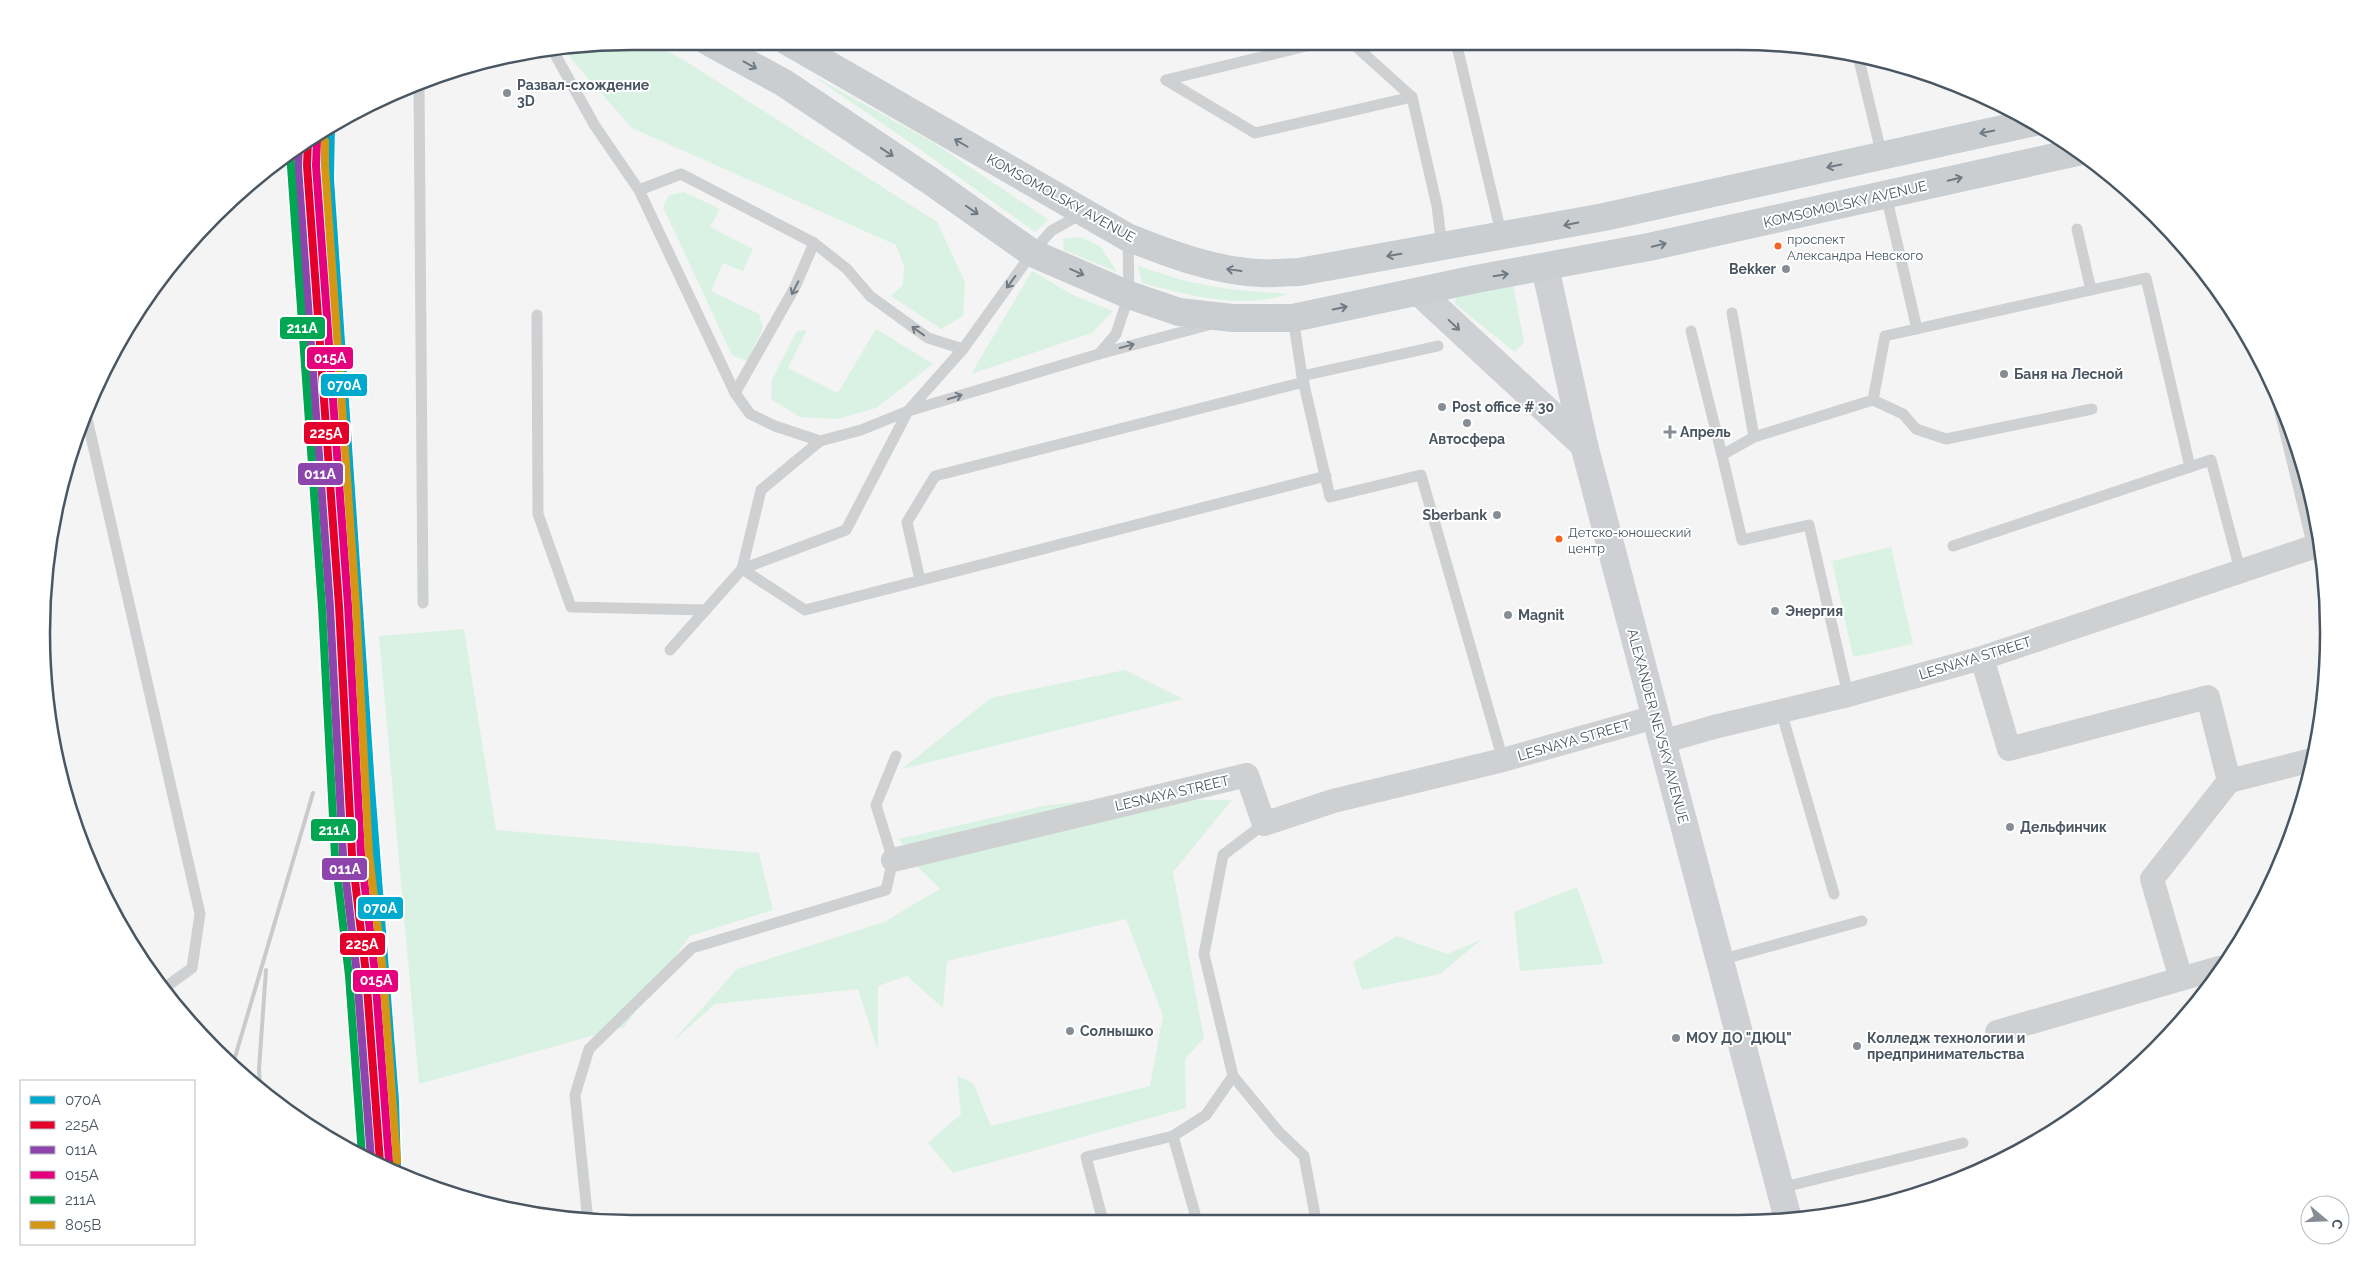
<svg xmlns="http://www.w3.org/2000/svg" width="2370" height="1265" viewBox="0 0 2370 1265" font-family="Raleway,sans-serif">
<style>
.green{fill:#d9f2e3}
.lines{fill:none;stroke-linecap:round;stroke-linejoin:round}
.service{stroke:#ced0d2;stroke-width:11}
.minor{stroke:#ced0d2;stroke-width:24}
.secondary{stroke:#ced0d4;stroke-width:28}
.primary{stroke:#caced1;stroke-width:28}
.rail{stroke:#c9cacc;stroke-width:4}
.rail-1-casing{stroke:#fff;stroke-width:11}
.rail-2-casing{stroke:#fff;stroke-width:11}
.rail-3-casing{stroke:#fff;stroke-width:11}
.rail-4-casing{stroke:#fff;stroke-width:11}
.rail-5-casing{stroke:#fff;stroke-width:11}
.rail-6-casing{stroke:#fff;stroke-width:11}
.rail-1{stroke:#00a9ce;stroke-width:8}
.rail-2{stroke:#e4002b;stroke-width:8}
.rail-3{stroke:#8e44ad;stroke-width:8}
.rail-4{stroke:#e5007d;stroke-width:8}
.rail-5{stroke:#00a651;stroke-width:8}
.rail-6{stroke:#d49613;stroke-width:8}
.oneway{stroke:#707a83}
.oneway2{stroke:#727b83}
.oneway3{stroke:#727b84}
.poi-dot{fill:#868d94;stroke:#fff;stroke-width:2}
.bus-dot{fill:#f26522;stroke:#fff;stroke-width:2}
.labels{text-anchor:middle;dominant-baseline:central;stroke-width:4;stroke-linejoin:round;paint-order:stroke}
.bus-label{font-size:13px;fill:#4a5661;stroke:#fff;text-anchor:start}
.poi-label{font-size:14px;font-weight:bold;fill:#4a5661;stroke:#fff;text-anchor:start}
.street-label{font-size:14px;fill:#4a5661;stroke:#fff}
.rim{fill:none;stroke:#4a5661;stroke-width:2.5}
.line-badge{stroke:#fff;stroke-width:2}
.badge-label{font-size:14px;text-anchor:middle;font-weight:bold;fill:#fff}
</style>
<rect width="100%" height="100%" fill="#f4f4f4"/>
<g class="green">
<path d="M632,41H651L690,64L937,222L965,282L963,316L941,329L891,296L903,285L904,266L896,245L632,128L572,60L567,48Z"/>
<path d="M810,74L934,143L1049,220L1035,232L921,150Z"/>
<path d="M684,192L720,209L710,227L753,249L743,271L723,263L711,291L759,314L763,328L747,361L732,355L663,207L669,195Z"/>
<path d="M1081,237L1101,247L1117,272L1064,250L1063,239Z"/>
<path d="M1138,266L1185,281L1228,289L1288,294C1242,310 1187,295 1142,283Z"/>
<path d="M1032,271L1073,295L1113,311L1092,333L971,374Z"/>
<path d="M1513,285L1524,342L1515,352L1455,304L1457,289Z"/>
<path d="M876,329L933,364L876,408L837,419L800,417L771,399L772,379L797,331L807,330L788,368L838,393Z"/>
<path d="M1891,547L1913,644L1853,657L1832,561Z"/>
<path d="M464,629L496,830L759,853L773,910L690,936L624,1027L419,1084L379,636Z"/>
<path d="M1125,670L1183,699L902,769L991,698Z"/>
<path d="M1103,799L1232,800L1173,872L1204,1038L1185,1059L1186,1108L953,1173L928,1143L961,1114L957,1076L973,1083L991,1126L1150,1086L1163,1016L1126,919L947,961L943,1008L907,976L878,986V1051L858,989L715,1004L672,1042L737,969L884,922L940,889L920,869L899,839L1043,806Z"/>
<path d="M1577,887L1604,964L1520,971L1514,912Z"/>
<path d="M1397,936L1447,954L1481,940L1440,974L1362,990L1353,962Z"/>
</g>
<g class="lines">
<g class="service">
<path d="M1351,42L1412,97L1437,206L1442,247"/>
<path d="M1456,42L1502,237"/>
<path d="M552,49L595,126L639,190L735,393L750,414L775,426L820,441"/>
<path d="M1858,56L1882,156"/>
<path d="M1166,80L1255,133L1412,97"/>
<path d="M1166,80L1323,42"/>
<path d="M419,83L423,603"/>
<path d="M639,190L681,174L814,243L847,269L870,296L928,338L963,349"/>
<path d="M1886,195L1917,329"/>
<path d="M2091,290L2146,278L2190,467L2211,460L2240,570"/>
<path d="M1732,313L1754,437"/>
<path d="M537,315L538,514L571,607L706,610"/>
<path d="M1293,318L1302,376L1330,497L1421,475L1503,760"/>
<path d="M1691,331L1722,455"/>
<path d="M1099,354L1116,334L1129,295L1128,239"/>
<path d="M1302,376L1438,346"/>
<path d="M2274,387L2313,547"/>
<path d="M735,393L795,287L814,243"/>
<path d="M1873,400L1903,414L1916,429L1946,439L2092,409"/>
<path d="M85,410L200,914L192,968L163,989"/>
<path d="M1953,546L2190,467"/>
<path d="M742,569L805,610L1326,476"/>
<path d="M742,569L761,490L820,441L861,430L908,411L1099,354L1212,324"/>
<path d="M920,580L907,522L935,476L1304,382"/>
<path d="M670,650L742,569L846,530L908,411L963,349L1032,253L1051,231L1083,213"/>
<path d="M1848,695L1809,525L1742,540L1722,455L1754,437L1873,400L1885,336L2091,290L2077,229"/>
<path d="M1781,711L1834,894"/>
<path d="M1264,824L1223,855L1204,954L1233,1076L1279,1132L1304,1156L1316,1220"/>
<path d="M1720,960L1862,921"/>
<path d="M1780,1188L1963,1143"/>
<path d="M1103,1221L1086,1157L1173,1136"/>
<path d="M1197,1221L1173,1136L1206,1115L1233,1076"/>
<path d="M588,1222L575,1095L589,1049L692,948L886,890L893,860L876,805L896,756"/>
</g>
<g class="minor">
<path d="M1982,658L2009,749L2208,697L2229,781L2312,760"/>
<path d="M893,860L1247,775L1264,824L1333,801L1503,760L1655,717L1662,742L1714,727L1848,695L1982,658L2319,545"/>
<path d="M2181,979L2152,879L2229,781"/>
<path d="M1997,1032L2219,968"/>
</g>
<g class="secondary">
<path d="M1545,267L1584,445L1788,1219"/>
<path d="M1419,292L1584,445"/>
</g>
<g class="primary">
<path d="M707,41L784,83L932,182L1032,253L1129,295L1179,312L1233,318H1293L1476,279L1649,247L2077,152"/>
<path d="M787,41L1127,237C1170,254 1214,271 1260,273C1273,274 1286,272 1299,272L1604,217L2035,122"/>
</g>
<g class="rail">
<path d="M233,1064L313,793"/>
<path d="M260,1090L259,1069L266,970"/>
</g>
<defs>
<path id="rail-1" d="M331,124L330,179L371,787L395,1101L397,1169"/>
<path id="rail-2" d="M308,140L307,166L339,606L352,855L366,974L380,1162"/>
<path id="rail-3" d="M299,146L298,167L330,607L343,855L357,975L371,1159"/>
<path id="rail-4" d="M317,140L316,166L348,605L361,854L375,973L389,1161"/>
<path id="rail-5" d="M290,152L322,607L335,856L349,976L362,1155"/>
<path id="rail-6" d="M325,141V166L356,605L369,854L383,973L397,1161"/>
</defs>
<use href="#rail-1" class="rail-1-casing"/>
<use href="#rail-2" class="rail-2-casing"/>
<use href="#rail-3" class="rail-3-casing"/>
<use href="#rail-4" class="rail-4-casing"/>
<use href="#rail-5" class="rail-5-casing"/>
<use href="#rail-6" class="rail-6-casing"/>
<use href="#rail-1" class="rail-1"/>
<use href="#rail-2" class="rail-2"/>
<use href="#rail-3" class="rail-3"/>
<use href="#rail-4" class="rail-4"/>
<use href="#rail-5" class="rail-5"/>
<use href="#rail-6" class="rail-6"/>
</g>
<defs><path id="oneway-shaft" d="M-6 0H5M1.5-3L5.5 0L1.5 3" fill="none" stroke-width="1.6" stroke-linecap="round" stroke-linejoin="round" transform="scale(1.25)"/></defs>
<g class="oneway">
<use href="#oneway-shaft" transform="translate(750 65) rotate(29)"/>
<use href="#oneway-shaft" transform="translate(1987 132) rotate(168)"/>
<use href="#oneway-shaft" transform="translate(961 143) rotate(-150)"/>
<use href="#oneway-shaft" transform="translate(887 152) rotate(34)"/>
<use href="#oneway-shaft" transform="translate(1834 166) rotate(168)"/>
<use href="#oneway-shaft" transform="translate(1955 179) rotate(-13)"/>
<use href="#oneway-shaft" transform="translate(972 210) rotate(35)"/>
<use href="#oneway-shaft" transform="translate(1571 224) rotate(169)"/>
<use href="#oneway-shaft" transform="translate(1659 245) rotate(-13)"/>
<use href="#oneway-shaft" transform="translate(1394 255) rotate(170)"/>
<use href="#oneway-shaft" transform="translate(1234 270) rotate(-172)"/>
<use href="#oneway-shaft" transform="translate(1077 272) rotate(24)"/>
<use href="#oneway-shaft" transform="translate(1501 275) rotate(-9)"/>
<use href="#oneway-shaft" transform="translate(1340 308) rotate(-12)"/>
</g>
<g class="oneway2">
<use href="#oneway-shaft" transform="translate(1011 282) rotate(126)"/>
<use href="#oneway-shaft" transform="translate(795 288) rotate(117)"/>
<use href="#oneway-shaft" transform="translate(918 331) rotate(-144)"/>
<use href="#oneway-shaft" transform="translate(1127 346) rotate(-15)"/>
<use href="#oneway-shaft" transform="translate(955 397) rotate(-17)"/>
</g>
<use class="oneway3" href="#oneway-shaft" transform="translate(1454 325) rotate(43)"/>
<g class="poi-dot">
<circle cx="507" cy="93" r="5"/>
<circle cx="1786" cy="269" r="5"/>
<circle cx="2004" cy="374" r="5"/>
<circle cx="1442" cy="407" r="5"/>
<circle cx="1467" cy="423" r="5"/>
<path d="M1667.5 424.5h5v5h5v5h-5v5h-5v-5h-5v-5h5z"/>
<circle cx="1497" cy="515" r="5"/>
<circle cx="1775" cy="611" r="5"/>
<circle cx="1508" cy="615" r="5"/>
<circle cx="2010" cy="827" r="5"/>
<circle cx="1070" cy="1031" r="5"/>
<circle cx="1676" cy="1038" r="5"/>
<circle cx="1857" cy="1046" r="5"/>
</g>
<g class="bus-dot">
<circle cx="1778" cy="246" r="4.5"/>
<circle cx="1559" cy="539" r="4.5"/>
</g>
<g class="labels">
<g class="bus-label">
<text x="1787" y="239">проспект<tspan x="1787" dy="16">Александра Невского</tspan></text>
<text x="1568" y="532">Детско-юношеский<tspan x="1568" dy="16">центр</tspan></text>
</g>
<g class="poi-label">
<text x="517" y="85">Развал-схождение<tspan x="517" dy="16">3D</tspan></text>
<text x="1776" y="269" text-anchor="end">Bekker</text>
<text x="2014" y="374">Баня на Лесной</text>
<text x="1452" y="407">Post office # 30</text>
<text x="1680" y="432">Апрель</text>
<text x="1467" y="439" text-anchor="middle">Автосфера</text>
<text x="1487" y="515" text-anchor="end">Sberbank</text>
<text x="1785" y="611">Энергия</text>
<text x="1518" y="615">Magnit</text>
<text x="2020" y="827">Дельфинчик</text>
<text x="1080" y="1031">Солнышко</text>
<text x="1686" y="1038">МОУ ДО "ДЮЦ"</text>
<text x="1867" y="1038">Колледж технологии и<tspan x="1867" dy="16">предпринимательства</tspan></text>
</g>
<g class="street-label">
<text transform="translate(1061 198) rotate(29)">KOMSOMOLSKY AVENUE</text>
<text transform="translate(1845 204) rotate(-13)">KOMSOMOLSKY AVENUE</text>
<text transform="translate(1975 658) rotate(-17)">LESNAYA STREET</text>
<text transform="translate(1658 726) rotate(75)">ALEXANDER NEVSKY AVENUE</text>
<text transform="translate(1574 740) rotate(-16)">LESNAYA STREET</text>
<text transform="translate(1172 793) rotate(-13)">LESNAYA STREET</text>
</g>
</g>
<path d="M0 0H2370V1265H0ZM632 50H1738A582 582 0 0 1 2320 632V633A582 582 0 0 1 1738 1215H632A582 582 0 0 1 50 633V632A582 582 0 0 1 632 50Z" fill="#fff" fill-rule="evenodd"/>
<path class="rim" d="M632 50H1738A582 582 0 0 1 2320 632V633A582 582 0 0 1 1738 1215H632A582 582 0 0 1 50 633V632A582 582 0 0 1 632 50Z"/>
<g class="line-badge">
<rect x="279" y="316" width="47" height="24" rx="5" fill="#00a651"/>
<rect x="306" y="346" width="48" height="24" rx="5" fill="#e5007d"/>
<rect x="320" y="373" width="48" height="24" rx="5" fill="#00a9ce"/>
<rect x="303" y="421" width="47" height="24" rx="5" fill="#e4002b"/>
<rect x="297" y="462" width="47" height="24" rx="5" fill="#8e44ad"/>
<rect x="310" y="818" width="47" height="24" rx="5" fill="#00a651"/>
<rect x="321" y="857" width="47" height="24" rx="5" fill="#8e44ad"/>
<rect x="357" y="896" width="47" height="24" rx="5" fill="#00a9ce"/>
<rect x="339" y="932" width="47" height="24" rx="5" fill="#e4002b"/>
<rect x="352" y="969" width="47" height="24" rx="5" fill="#e5007d"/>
</g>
<g class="badge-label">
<text x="302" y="333">211А</text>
<text x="330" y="363">015А</text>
<text x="344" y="390">070А</text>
<text x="326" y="438">225А</text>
<text x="320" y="479">011А</text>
<text x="334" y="835">211А</text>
<text x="345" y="874">011А</text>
<text x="380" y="913">070А</text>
<text x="362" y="949">225А</text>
<text x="376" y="985">015А</text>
</g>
<rect x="20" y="1080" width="175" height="165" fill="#ffffff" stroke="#b7bbc0"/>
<rect x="30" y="1096" width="25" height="8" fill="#00a9ce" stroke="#b7bbc0"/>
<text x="65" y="1105" font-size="15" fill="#4a5661">070А</text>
<rect x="30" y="1121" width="25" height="8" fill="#e4002b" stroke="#b7bbc0"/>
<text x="65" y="1130" font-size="15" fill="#4a5661">225А</text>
<rect x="30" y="1146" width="25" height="8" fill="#8e44ad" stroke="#b7bbc0"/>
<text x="65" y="1155" font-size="15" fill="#4a5661">011А</text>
<rect x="30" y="1171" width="25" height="8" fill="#e5007d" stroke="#b7bbc0"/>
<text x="65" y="1180" font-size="15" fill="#4a5661">015А</text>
<rect x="30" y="1196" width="25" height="8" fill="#00a651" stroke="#b7bbc0"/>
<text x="65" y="1205" font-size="15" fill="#4a5661">211А</text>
<rect x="30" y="1221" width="25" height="8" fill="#d49613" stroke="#b7bbc0"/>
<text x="65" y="1230" font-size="15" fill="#4a5661">805В</text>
<g transform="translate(2325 1220) rotate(109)"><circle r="24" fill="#ffffff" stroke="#b7bbc0"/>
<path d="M0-4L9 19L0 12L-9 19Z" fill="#868d94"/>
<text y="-8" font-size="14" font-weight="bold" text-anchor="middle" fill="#4a5661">С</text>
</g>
</svg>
